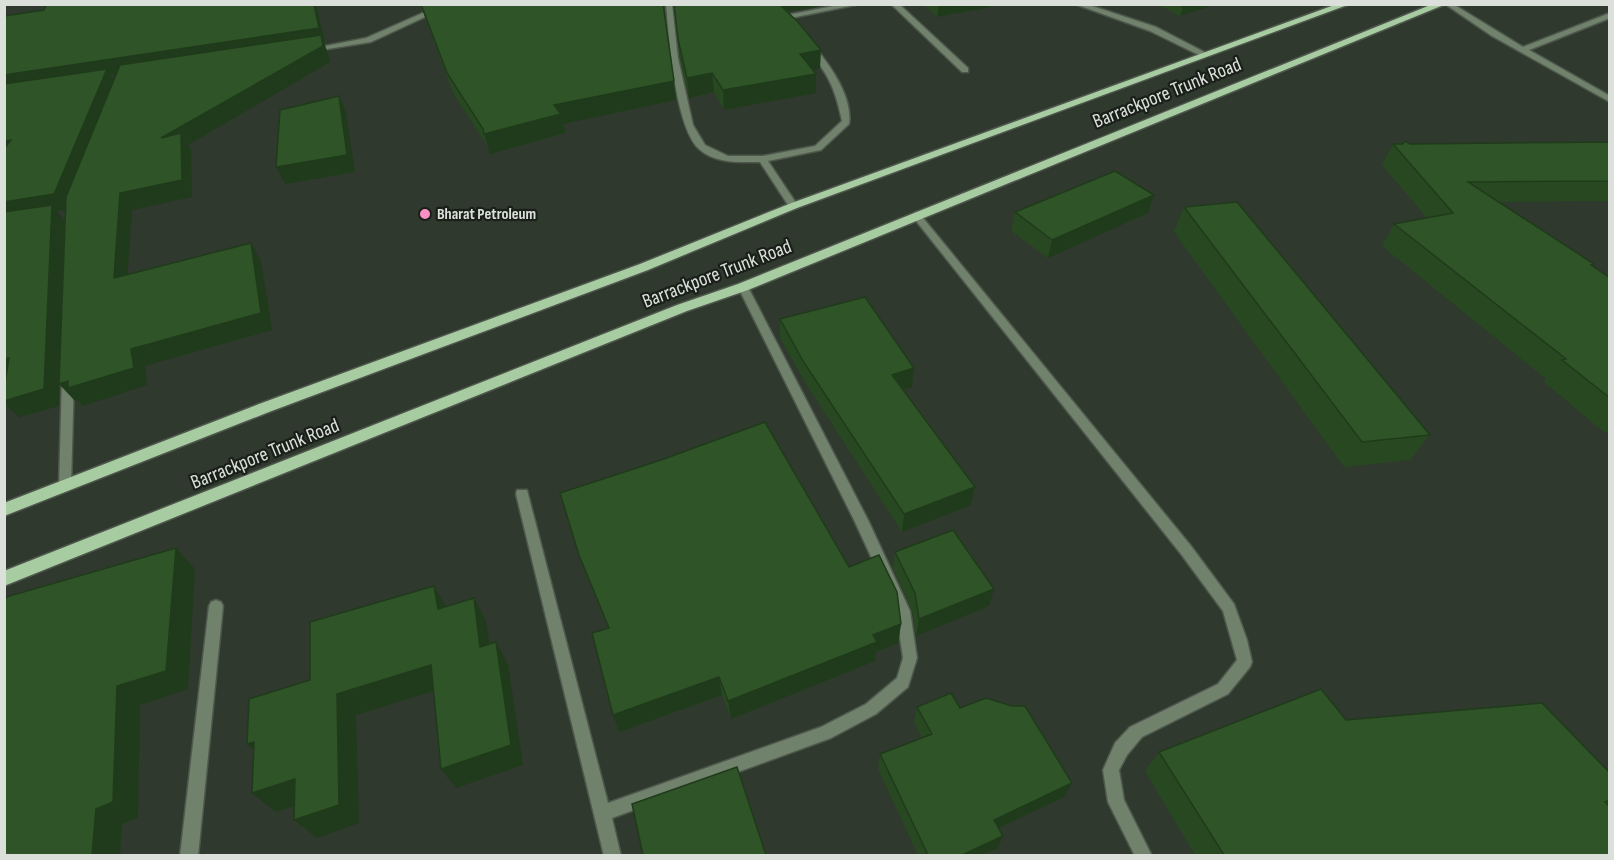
<svg xmlns="http://www.w3.org/2000/svg" width="1614" height="860" viewBox="0 0 1614 860" font-family="'Sofia Sans Condensed',sans-serif">
<style>
.lines{fill:none;stroke-linecap:round;stroke-linejoin:round}
.minor-casing{stroke:#4e574c;stroke-width:3}
.primary-casing{stroke:#4e574c;stroke-width:3}
.minor{fill:#70816c;fill-rule:evenodd}
.primary{fill:#a8cca1;fill-rule:evenodd}
.wall{fill:#284822}
.shaded-wall{fill:#203b1b}
.building{fill:#2e5427;stroke:#203b1b;stroke-width:1.5}
.poi-dot{fill:#fc8fc3;stroke:#1a1f1a;stroke-width:2}
.labels{text-anchor:middle;dominant-baseline:central;stroke-width:4.5;stroke-linejoin:round;paint-order:stroke}
.far-poi-label{font-size:16px;font-weight:bold;fill:#dbe1da;stroke:#1a1f1a;text-anchor:start}
.street-label{font-size:20px;fill:#dbe1da;stroke:#1a1f1a}
</style>
<rect width="100%" height="100%" fill="#2f392d"/>
<g class="lines">
<defs>
<g id="minor">
<path d="M443,4H453L371,42L309,52L305,50L366,38Z"/>
<path d="M666,4H672L678,58L693,125L705,145L728,156H763L815,146L842,121C835,87 828,74 806,47L807,45H813C830,65 853,97 849,124L821,150L768,161L798,206L796,208H790L760,162C740,162 714,164 698,148C675,124 669,38 666,4Z"/>
<path d="M843,4H860L791,18L788,21L794,26L790,28L781,21L787,15Z"/>
<path d="M891,4H899L968,68V72H962Z"/>
<path d="M1075,4H1086L1156,27L1210,55L1203,57L1150,31Z"/>
<path d="M1445,4H1453L1523,47L1610,13V18L1529,50L1610,96V102L1492,36Z"/>
<path d="M916,212L919,213L1191,546L1234,604L1247,640L1252,662L1250,667L1228,694L1142,737L1127,755L1119,770L1124,800L1152,856H1135L1108,802L1103,770L1115,743L1130,727L1218,684L1237,660L1223,611L1181,554L913,217L911,215Z"/>
<path d="M743,284L748,287L869,522L910,611L917,658L908,687L876,714L831,738L612,818L621,856H604L516,494L517,490H527L528,494L608,803L821,727L866,704L897,678L903,658L896,611L855,522L738,287Z"/>
<path d="M68,373L74,377L71,486L69,490H61L59,486L62,377Z"/>
<path d="M216,600L221,602L223,606L198,856H180L209,606L211,602Z"/>
</g>
<g id="primary">
<path d="M1337,4H1350L797,208L648,270L269,412L4,516V503L259,404L640,264L789,204Z"/>
<path d="M1433,4H1446L748,290L687,311L4,586V571L677,305L738,284Z"/>
</g>
</defs>
<use href="#minor" class="minor-casing"/>
<use href="#primary" class="primary-casing"/>
<use href="#minor" class="minor"/>
<use href="#primary" class="primary"/>
</g>
<g class="wall">
<path d="M420,4H664L666,28L676,100L563,124L565,133L490,154L488,147L453,93Z"/>
<path d="M674,4L787,12L820,69L813,70L816,93L724,110L714,92L689,98L680,58Z"/>
<path d="M923,4H1006L937,17Z"/>
<path d="M1157,4H1217L1180,16Z"/>
<path d="M1600,4H1610V8Z"/>
<path d="M1610,142V201L1499,202L1610,278V431L1605,433L1544,382L1546,379L1382,246L1394,224L1427,218L1382,165L1393,144Z"/>
<path d="M1154,195L1148,213L1048,258L1011,231L1015,212Z"/>
<path d="M1184,207L1430,435L1410,460L1344,467L1174,232Z"/>
<path d="M780,319L912,387L903,389L975,487L971,505L902,532L803,379L780,338Z"/>
<path d="M895,552L989,606L916,636L912,610L893,569Z"/>
<path d="M579,555L849,567L901,624L898,643L876,652L875,661L731,719L722,695L619,732L613,715L608,628L586,575Z"/>
<path d="M917,707L960,708L1064,797L999,828L997,849L982,855H918L878,769L880,754L922,738L914,722Z"/>
<path d="M1346,720L1610,773V802L1606,804L1610,855H1195L1145,771L1159,752Z"/>
</g>
<g class="shaded-wall">
<path d="M314,4H316L325,42H324L327,51L330,62L188,145L191,150L192,197L132,210L126,296L114,278L120,193L161,138L322,42L111,75L116,84L65,210L57,211L64,221L59,384L131,349L251,243L261,261L272,330L145,366L147,385L83,406L78,400L75,401L59,384V406L19,417L4,403V401L44,389L4,220V202L54,194L4,92V75Z"/>
<path d="M777,4H832L780,13Z"/>
<path d="M939,4H1006L937,17Z"/>
<path d="M1191,4H1217L1180,16L1183,7Z"/>
<path d="M821,50L820,69L800,73V54Z"/>
<path d="M712,73L714,92L689,98L687,78Z"/>
<path d="M816,74V93L724,110L723,90Z"/>
<path d="M674,81L676,100L563,124L565,133L490,154L484,134L554,105Z"/>
<path d="M339,96L346,112L355,172L285,184L276,167Z"/>
<path d="M11,140L4,159V141Z"/>
<path d="M1154,195L1148,213L1048,258L1052,240Z"/>
<path d="M9,358L24,374L4,380V359Z"/>
<path d="M914,368L912,387L890,393L892,375Z"/>
<path d="M975,487L971,505L902,532L904,514Z"/>
<path d="M176,548L195,569L188,689L140,705L138,818L122,824L120,855H92L96,809L117,686Z"/>
<path d="M434,586L448,610L438,609Z"/>
<path d="M994,589L989,606L916,636L919,619Z"/>
<path d="M474,598L486,621L493,669L480,647Z"/>
<path d="M901,624L898,643L876,652L875,661L731,719L728,701L873,635Z"/>
<path d="M496,642L508,664L523,765L456,788L441,769Z"/>
<path d="M431,665L446,687L356,715L359,823L317,838L294,820L337,694Z"/>
<path d="M719,677L722,695L619,732L613,715Z"/>
<path d="M254,742L270,764L247,744Z"/>
<path d="M295,779L317,798L276,812L252,793Z"/>
<path d="M1072,783L1064,797L988,833L994,820Z"/>
<path d="M1003,836L997,849L982,855H962Z"/>
</g>
<g class="building">
<path d="M47,4H314L319,28L4,75V16L44,10Z"/>
<path d="M421,4H663L674,81L554,105L561,114L484,134L483,129L447,73Z"/>
<path d="M674,4H779L797,21L821,50L800,54L816,74L723,90L712,73L687,78L678,39Z"/>
<path d="M1177,4H1191L1183,7Z"/>
<path d="M321,35L323,46L161,138L181,133L182,180L120,193L114,278L251,243L261,313L131,349L134,368L68,388V381L59,384L66,197L120,65Z"/>
<path d="M107,69L54,194L4,202V149L11,140L4,141V84Z"/>
<path d="M339,96L347,155L276,167L280,110Z"/>
<path d="M1405,141L1410,144L1610,142V181L1468,182L1594,264L1591,265L1610,278V398L1562,360L1566,359L1394,224L1453,213L1393,144H1403Z"/>
<path d="M1115,171L1154,195L1052,240L1015,212Z"/>
<path d="M1237,202L1430,435L1362,442L1184,207Z"/>
<path d="M52,205L44,389L4,401V389L9,358L4,359V212Z"/>
<path d="M865,297L914,368L892,375L975,487L904,514L803,361L780,319Z"/>
<path d="M765,422L849,567L879,555L897,592L901,624L873,635L877,642L728,701L719,677L613,715L592,633L609,628L579,555L560,493L661,460Z"/>
<path d="M953,530L994,589L919,619L915,593L895,552Z"/>
<path d="M176,548L166,671L117,686L113,802L96,809L92,855H4V606L6,597Z"/>
<path d="M434,586L438,609L474,598L480,647L496,642L511,745L441,769L431,665L337,694L339,805L294,820L295,779L252,793L254,742L247,744L249,699L310,680V622Z"/>
<path d="M1321,689L1346,720L1542,703L1610,773V800L1605,802L1610,807V855H1224L1159,752Z"/>
<path d="M951,693L960,708L986,698L1012,706H1025L1072,783L994,820L1003,836L962,855H928L880,754L932,734L917,707Z"/>
<path d="M737,767L766,855H643L632,804Z"/>
</g>
<circle class="poi-dot" cx="425" cy="214" r="6"/>
<g class="labels">
<g class="far-poi-label">
<text x="437" y="214">Bharat Petroleum</text>
</g>
<g class="street-label">
<text transform="translate(1167 93) rotate(-22)">Barrackpore Trunk Road</text>
<text transform="translate(717 274) rotate(-21)">Barrackpore Trunk Road</text>
<text transform="translate(265 454) rotate(-22)">Barrackpore Trunk Road</text>
</g>
</g>
<rect width="1614" height="860" fill="none" stroke="#dbe1da" stroke-width="12"/>
</svg>
